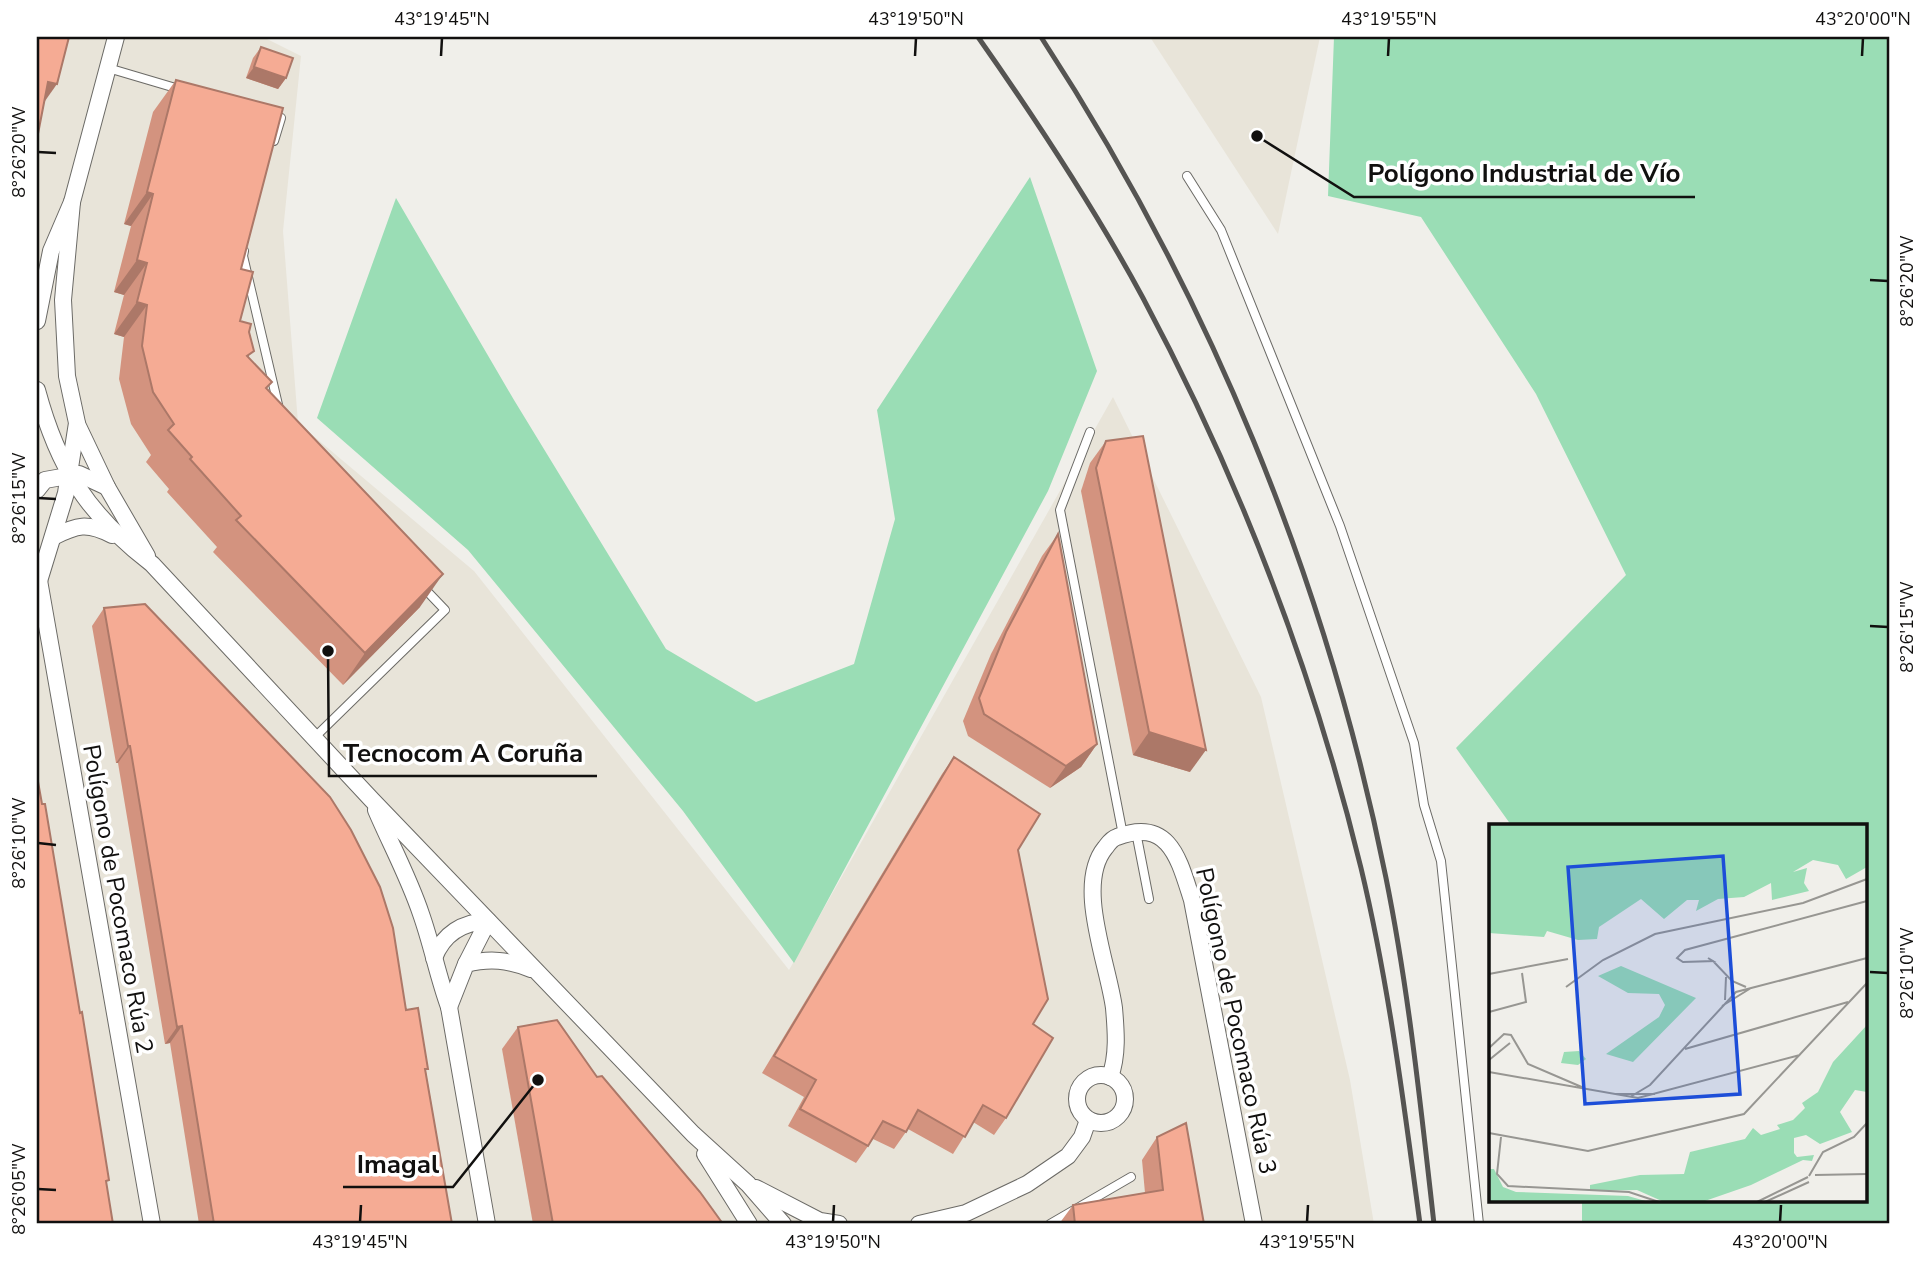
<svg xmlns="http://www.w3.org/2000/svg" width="1926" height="1261" viewBox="0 0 1926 1261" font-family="'Nunito Sans',sans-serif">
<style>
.built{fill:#e8e4d9}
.green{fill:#9addb5}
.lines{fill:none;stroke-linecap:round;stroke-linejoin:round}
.lane-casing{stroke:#6b6a66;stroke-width:10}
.street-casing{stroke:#6b6a66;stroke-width:18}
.lane{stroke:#fff;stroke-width:8}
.street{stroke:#fff;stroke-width:16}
.rail{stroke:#555452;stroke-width:5}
.wall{fill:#d3937f}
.shaded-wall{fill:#ac7868}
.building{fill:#f5ab94;stroke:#ac7868;stroke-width:2}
.ticks{fill:none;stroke:#11100f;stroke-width:2.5}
.labels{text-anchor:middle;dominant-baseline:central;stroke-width:7;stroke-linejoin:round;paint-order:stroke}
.street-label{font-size:24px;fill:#11100f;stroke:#fff}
.inset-road{fill:none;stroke:#979692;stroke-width:2}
.view{fill:#1d4ed8;fill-opacity:0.15;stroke:#1d4ed8;stroke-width:3.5}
.inset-edge{fill:none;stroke:#11100f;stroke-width:3.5}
.leader{fill:none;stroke:#11100f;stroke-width:2.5}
.callout-dot{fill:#11100f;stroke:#fff;stroke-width:2.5}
.callout-label{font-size:26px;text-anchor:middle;font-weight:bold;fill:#11100f;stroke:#fff;stroke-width:7;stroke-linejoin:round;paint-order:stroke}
.neatline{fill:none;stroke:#11100f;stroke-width:2.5}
.ticks-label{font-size:18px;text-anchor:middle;fill:#11100f}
</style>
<rect width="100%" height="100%" fill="#f0efea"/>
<g class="built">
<path d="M37,37H263L301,56L283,231L298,423L474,571L789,970L1113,397L1261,697L1350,1080L1374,1224H37Z"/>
<path d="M1150,37H1320L1278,234Z"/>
</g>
<g class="green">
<path d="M1334,37H1889V1224H1582V1200H1865V825H1511L1456,748L1626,575L1536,394L1421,217L1328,196Z"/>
<path d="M1030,177L1097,371L1048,491L794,963L683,811L468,550L317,418L396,198L514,400L666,649L756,702L854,664L895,519L877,410Z"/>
</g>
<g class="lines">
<defs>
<g id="lane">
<path d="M108,68L179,89"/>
<path d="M272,116L281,118L274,141"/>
<path d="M1187,176L1221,230L1340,526L1414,743L1424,805L1441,861L1479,1224"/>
<path d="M244,251L243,256L279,409"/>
<path d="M1090,432L1060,510L1123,835"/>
<path d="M315,737L445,610L423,587"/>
<path d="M1136,832L1149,899"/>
<path d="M1050,1224L1131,1177"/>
</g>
<g id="street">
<path d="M37,321L51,251L72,202L116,37"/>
<path d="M37,390C58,468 88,515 152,564L372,800L693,1134L748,1184L783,1224"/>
<path d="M77,424L107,487L147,556"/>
<path d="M37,490L45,480L79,474L107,487"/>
<path d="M53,537C77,525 87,522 112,535"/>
<path d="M37,569L152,1224"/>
<path d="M39,581L66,493L77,423L67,376L63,300L72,202"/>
<path d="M376,810C391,845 409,878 421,914C432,945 438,977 449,1007L487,1224"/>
<path d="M434,958C443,934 463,922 488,921L466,964"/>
<path d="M449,1007L466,964C490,958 508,960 531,969"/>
<circle cx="1101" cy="1099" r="24"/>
<path d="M1110,1077C1118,1055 1116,1031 1114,1008C1108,963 1075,885 1105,848C1109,843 1111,839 1117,837C1170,817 1179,860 1192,900L1254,1224"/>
<path d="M705,1154L749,1224"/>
<path d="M756,1188L820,1221L839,1224"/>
<path d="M919,1224L966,1213L1027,1184L1068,1156L1082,1137L1088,1120"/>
</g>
</defs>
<use href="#lane" class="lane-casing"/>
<use href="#street" class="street-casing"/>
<use href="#lane" class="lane"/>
<use href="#street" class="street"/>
<g class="rail">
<path d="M978,37C1037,121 1094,207 1143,298C1239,478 1313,671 1361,868C1389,985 1404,1105 1420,1224"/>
<path d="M1041,37C1208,293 1326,578 1386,878C1409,992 1421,1109 1434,1224"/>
</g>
</g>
<g class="wall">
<path d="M261,47L286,78L278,89L246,78L253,58Z"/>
<path d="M176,80L241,269L240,321L249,332V358L267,389L420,607L343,685L213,552L217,547L167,492L169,489L146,462L151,455L131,424L119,379L124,337L114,334L124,295L114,292L131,226L124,224L153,112Z"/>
<path d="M1106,441L1190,772L1133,755L1081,491L1090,463Z"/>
<path d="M1058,534L1097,744L1081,767L1050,788L968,736L963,721L991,654L1042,556Z"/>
<path d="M104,608L406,1010L426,1072L452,1224H199L170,1043L165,1044L118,763H116L92,626Z"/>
<path d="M954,757L1018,850L1033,1024L1006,1118L994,1135L973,1122L953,1154L908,1129L894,1149L873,1139L856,1163L788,1126L804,1097L762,1073L942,774Z"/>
<path d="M518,1027L723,1224H533L502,1049Z"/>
<path d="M1157,1137L1204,1224H1059L1073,1205L1145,1193L1142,1160Z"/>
</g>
<g class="shaded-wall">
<path d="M254,67L286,78L278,89L246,78Z"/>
<path d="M48,82L57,84L45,101L37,99Z"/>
<path d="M147,192L153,194L131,226L124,224Z"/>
<path d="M137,260L147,263L124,295L114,292Z"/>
<path d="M137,302L147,305L124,337L114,334Z"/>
<path d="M443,574L420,607L343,685L365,653Z"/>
<path d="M1149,732L1206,750L1190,772L1133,755Z"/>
<path d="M1097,744L1081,767L1050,788L1066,766Z"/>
<path d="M128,746H130L118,763H116Z"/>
<path d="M182,1026L170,1043L165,1044L177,1027Z"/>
</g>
<g class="building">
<path d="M37,37H69L57,84L48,82L37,139Z"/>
<path d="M261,47L293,58L286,78L254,67Z"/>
<path d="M176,80L283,108L241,269L253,272L240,321L251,324L249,332L254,351L247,356L272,382L266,388L443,574L365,653L236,520L241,516L190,459L192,457L168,430L174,424L153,392L142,346L147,305L137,302L147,263L137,260L153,194L147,192Z"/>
<path d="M1143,436L1206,750L1149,732L1096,468L1106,441Z"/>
<path d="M1058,534L1097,744L1066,766L984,714L979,698L1006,632Z"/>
<path d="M145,604L330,797L351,830L380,887L393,928L406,1010L418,1008L428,1069H425L452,1224H214L182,1026L177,1027L130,746H128L104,608Z"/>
<path d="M954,757L1040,814L1018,850L1048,999L1033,1024L1053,1038L1006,1118L983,1105L965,1137L918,1110L906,1132L883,1121L868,1146L800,1109L816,1080L774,1056Z"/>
<path d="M37,776L42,804H45L80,1013L82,1012L109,1180L106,1181L113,1224H37Z"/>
<path d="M557,1020L597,1077L602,1076L700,1192L723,1224H553L518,1027Z"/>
<path d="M1186,1123L1204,1224H1075L1073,1205L1163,1190L1157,1137Z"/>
</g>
<path class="ticks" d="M441,56L442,38M915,56L916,38M1388,56L1389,38M1862,56L1863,38M38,152L56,153M1870,280L1888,281M38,498L56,499M1870,626L1888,627M38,843L56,845M1870,972L1888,973M38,1189L56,1190M360,1222L361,1205M833,1222L834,1205M1307,1222L1308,1205M1780,1222L1781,1205"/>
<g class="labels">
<g class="street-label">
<text transform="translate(118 899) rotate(80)">Polígono de Pocomaco Rúa 2</text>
<text transform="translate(1236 1021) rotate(78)">Polígono de Pocomaco Rúa 3</text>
</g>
</g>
<g transform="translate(1489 824)">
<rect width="378" height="378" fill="#f0efea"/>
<path d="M0,0H378V43L357,55L349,41L324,36L304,48L318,44L315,59L320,67L283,76L282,59L255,73L229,75L207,87L210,76H198L175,95L152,75L110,103L108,115L89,116L58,107L55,113L0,109ZM132,142L207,174L144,238L117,230L170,193L176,181L170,170L139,169L109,152ZM378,201V268L366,266L351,288L363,308L331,320L317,311L305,314V329L308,333L325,331L323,337L314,336L262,361L213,378H175L148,366L101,367V361L151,351L195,350L201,328L256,315L264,304L272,311L291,305L288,301L304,296L316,284L313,279L329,268L344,238ZM90,227L97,235L89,241L72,239L75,228ZM0,345H5L14,363L27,368L139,372L160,378H0Z" fill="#9addb5"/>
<path class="inset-road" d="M219,134L224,137L194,138L188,134L196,126L378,77M224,137L243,157L257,163M0,150L79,135M77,163L114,136L166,110L314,79L378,55M236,176L237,153M233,182L262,164M0,188L37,178L33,149M0,224L15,210L22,211L39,240L95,264M196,225L359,178M0,236L21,219M0,248L149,274L311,231M126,270H166M141,273L161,261L247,168L378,134M0,309L99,327L255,290L378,159M12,313L8,350L19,362L140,368L170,378M326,351L378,350M320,352L334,328L365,313L378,299M268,378L319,353M276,378L320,358"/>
<path class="view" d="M234,32L251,270L96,280L79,43Z"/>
<rect width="378" height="378" class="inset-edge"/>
</g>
<path class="leader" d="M1257 136L1354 197H1695M328 651L329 776H597M538 1080L453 1187H343"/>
<g class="callout-dot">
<circle cx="1257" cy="136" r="7"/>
<circle cx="328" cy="651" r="7"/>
<circle cx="538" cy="1080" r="7"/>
</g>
<g class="callout-label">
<text x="1524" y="182">Polígono Industrial de Vío</text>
<text x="463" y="762">Tecnocom A Coruña</text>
<text x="398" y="1173">Imagal</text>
</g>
<rect width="1926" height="1261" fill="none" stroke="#ffffff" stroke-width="77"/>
<rect x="38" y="38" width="1850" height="1184" class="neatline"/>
<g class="ticks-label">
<text x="442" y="25">43°19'45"N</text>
<text x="916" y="25">43°19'50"N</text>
<text x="1389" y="25">43°19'55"N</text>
<text x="1863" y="25">43°20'00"N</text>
<text transform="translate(19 152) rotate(-90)" y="6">8°26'20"W</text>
<text transform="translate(1907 281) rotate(-90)" y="6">8°26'20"W</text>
<text transform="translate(19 498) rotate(-90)" y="6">8°26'15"W</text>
<text transform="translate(1907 627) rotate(-90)" y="6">8°26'15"W</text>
<text transform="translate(19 843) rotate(-90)" y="6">8°26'10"W</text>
<text transform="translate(1907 973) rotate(-90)" y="6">8°26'10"W</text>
<text transform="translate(19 1189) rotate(-90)" y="6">8°26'05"W</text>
<text x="360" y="1248">43°19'45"N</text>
<text x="833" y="1248">43°19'50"N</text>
<text x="1307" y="1248">43°19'55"N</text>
<text x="1780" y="1248">43°20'00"N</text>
</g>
</svg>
